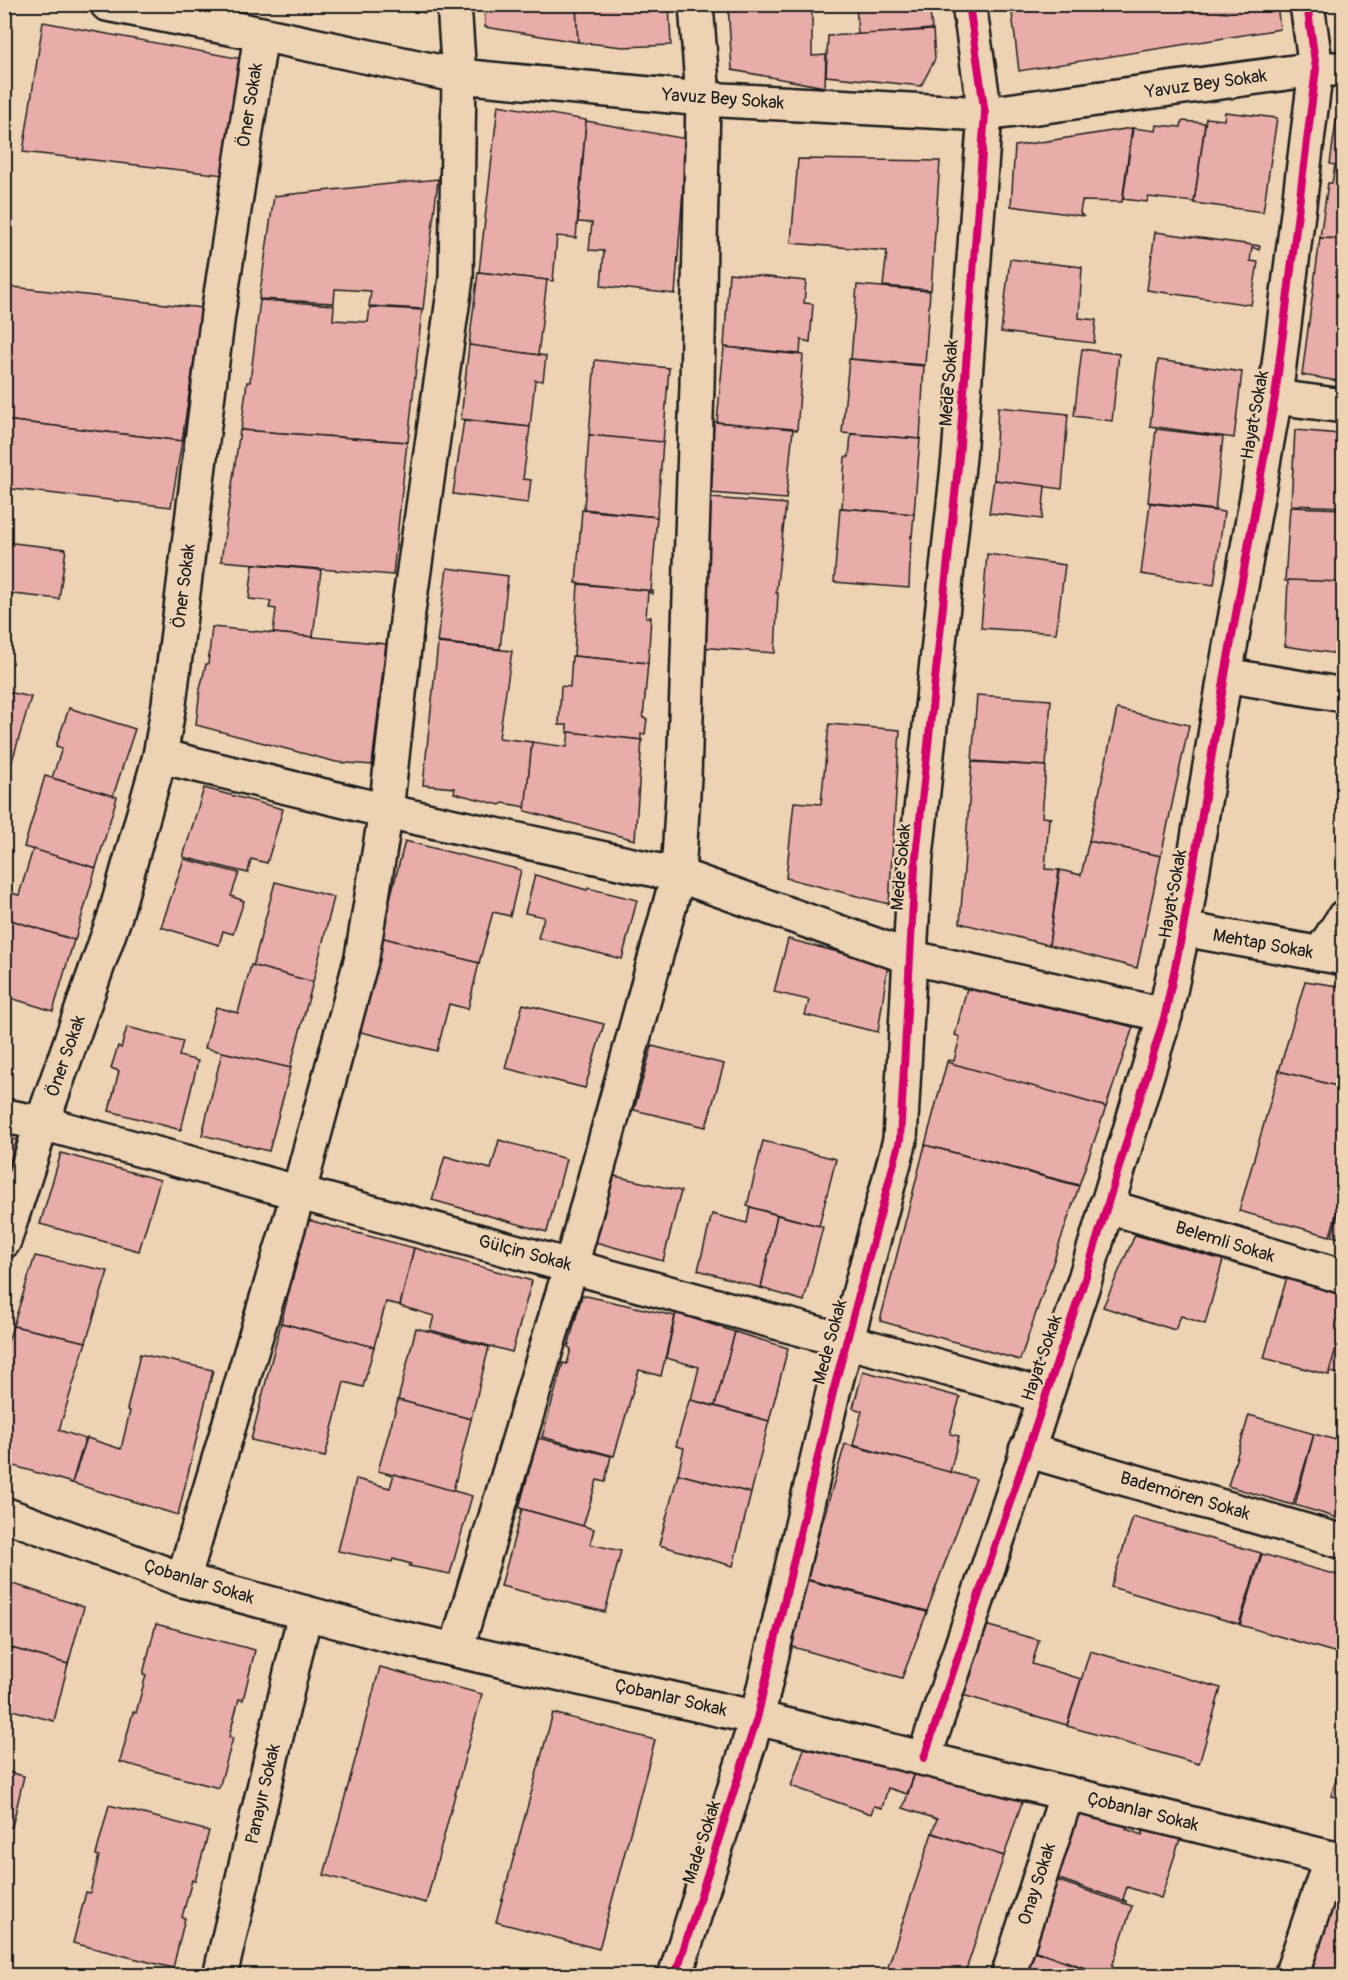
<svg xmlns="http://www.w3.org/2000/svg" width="1348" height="1980" viewBox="0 0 1348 1980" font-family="Pangolin,sans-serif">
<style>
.building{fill:#e8ada9;stroke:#1c1c1c;stroke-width:1.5}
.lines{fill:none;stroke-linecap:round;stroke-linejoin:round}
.minor-casing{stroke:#1c1c1c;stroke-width:38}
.minor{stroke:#edd3b4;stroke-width:33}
.cycleway-casing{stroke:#edd3b4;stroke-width:11}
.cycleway{stroke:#d6006c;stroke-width:8}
.labels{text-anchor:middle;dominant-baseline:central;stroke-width:4.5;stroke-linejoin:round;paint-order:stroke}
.street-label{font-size:18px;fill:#1c1c1c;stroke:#edd3b4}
</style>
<rect width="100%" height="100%" fill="#edd3b4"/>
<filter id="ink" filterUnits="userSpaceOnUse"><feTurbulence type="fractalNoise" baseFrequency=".0167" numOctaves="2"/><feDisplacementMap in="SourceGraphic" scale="12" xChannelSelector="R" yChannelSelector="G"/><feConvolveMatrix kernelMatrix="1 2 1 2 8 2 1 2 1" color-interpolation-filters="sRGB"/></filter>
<g filter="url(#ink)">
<g class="building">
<path d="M389,4H424L425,13Z"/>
<path d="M484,4H576L578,42L485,27Z"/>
<path d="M576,4H669L671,45L623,47L578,42Z"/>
<path d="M728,4H812V56L826,55L825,87L732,70Z"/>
<path d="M856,4H929L932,29L858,35Z"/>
<path d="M1011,4H1277L1280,29L1019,71Z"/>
<path d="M43,22L242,59L224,175L23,152Z"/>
<path d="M933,30L935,59L921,86L826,76L828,36Z"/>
<path d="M1344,100V239L1320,238L1328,183H1332L1335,165L1330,164L1339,101Z"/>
<path d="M498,105L586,120L576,238L557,236L553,281L479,272Z"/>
<path d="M1225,112L1277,118L1263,212L1194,203L1206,118L1224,120Z"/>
<path d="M586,121L687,139L675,294L601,286L604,251L589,250L592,223L578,222Z"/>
<path d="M1182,121L1205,123L1194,202L1148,197L1147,202L1123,199L1133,128L1156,131L1157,125L1181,127Z"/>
<path d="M1132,128L1122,202L1082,201L1080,213L1083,216L1011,206L1015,146Z"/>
<path d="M798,159L940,161L931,290L883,286L887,251L791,243Z"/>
<path d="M438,179L423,309L369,306L371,291L335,289L334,303L259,299L274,196Z"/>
<path d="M1155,232L1260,246L1259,250L1252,247L1250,261L1258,262L1251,305L1147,290Z"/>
<path d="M1320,238L1344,239V382L1302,375Z"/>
<path d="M1010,259L1082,267L1079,318L1096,320L1094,343L1001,332Z"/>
<path d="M478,272L547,280L538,355L469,345Z"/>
<path d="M729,273L806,281L804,303L813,304L810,342L801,340L800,354L724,347Z"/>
<path d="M857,285L930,291L925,365L851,359Z"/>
<path d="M4,286L202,308L182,441L4,420Z"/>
<path d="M260,300L334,305L333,320L368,322L370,307L422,310L408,442L241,430L247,382H250Z"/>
<path d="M469,345L546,356L543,381L535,380L530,427L461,419Z"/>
<path d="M724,347L803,355L797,430L717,422Z"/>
<path d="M1082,349L1119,354L1112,421L1074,416Z"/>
<path d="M849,359L924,366L920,439L842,433Z"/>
<path d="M595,360L669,368L663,443L589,435Z"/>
<path d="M1158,360L1242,372L1234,438L1150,426Z"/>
<path d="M998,407L1068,414L1062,489L994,480Z"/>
<path d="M4,420L182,441L171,507L4,488Z"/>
<path d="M464,420L530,427L523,479L531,480L528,503L453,494Z"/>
<path d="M713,422L793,429L786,499L710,493L713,468L708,467Z"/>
<path d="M1156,429L1223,437L1215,510L1148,502Z"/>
<path d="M240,430L407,442L393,575L221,561Z"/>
<path d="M1295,430L1340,434L1339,436H1344V507L1291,505Z"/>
<path d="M851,434L920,439L914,514L842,508L845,457H849Z"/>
<path d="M589,435L663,442L657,517L584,509Z"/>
<path d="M994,480L1045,486L1042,519L989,513Z"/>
<path d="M711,498L786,504L776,593H778L775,653L700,647Z"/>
<path d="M1150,503L1224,512L1214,585L1141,574Z"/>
<path d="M1290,507L1344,509V582L1285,581Z"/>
<path d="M840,508L914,514L912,537L911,536L909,588L834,582Z"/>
<path d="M582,510L657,517L651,591L576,583Z"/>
<path d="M4,542L66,549L59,599L4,593Z"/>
<path d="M987,554L1065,565L1056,633L981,628Z"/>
<path d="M253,564L321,570L313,637L273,633L276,609L269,608L271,601L249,599Z"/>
<path d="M447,568L508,576L500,649L437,642Z"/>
<path d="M1288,580L1344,582V655L1285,646Z"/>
<path d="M578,584L653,591V594L648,592L646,617H651L648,663L574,656Z"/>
<path d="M212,627L386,644L372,765L336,762L196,725L200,689L206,664H208Z"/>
<path d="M438,643L512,651L499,738L532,742L526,807L503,803L500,805L454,793L455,788L423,785Z"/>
<path d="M572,656L648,663L643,718L647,719L645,734H641V740L567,732V725H559L561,686L570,687Z"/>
<path d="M4,691L31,697L11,765L4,764Z"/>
<path d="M977,695L1051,700L1046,766L972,761Z"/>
<path d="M69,708L135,729L113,796L52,778L62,748L56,746Z"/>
<path d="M1117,709L1189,725L1161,856L1089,841Z"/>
<path d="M829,724L900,730L889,904L786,878L794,802L821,804Z"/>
<path d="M569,732L642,740L635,840L525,811L532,742L567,747Z"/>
<path d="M972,762L1046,766L1042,817L1051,818L1049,819L1045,869L1059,870L1049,945L960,923Z"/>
<path d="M45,776L117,797L96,868L24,847Z"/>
<path d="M204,788L283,809L267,863L251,859L248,873L183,857Z"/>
<path d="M405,841L521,870L510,916L493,912L479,963L380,937Z"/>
<path d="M1089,841L1161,856L1137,968L1049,945L1060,870L1081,875Z"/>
<path d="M33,849L96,868L75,940L4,918L11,893L19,895Z"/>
<path d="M184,859L239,873L231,896L244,901L233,934L223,931L219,945L161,927Z"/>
<path d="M535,875L587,890L588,888L637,900L622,959L538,938L544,917L525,913Z"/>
<path d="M275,882L334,897L313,982L253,966Z"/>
<path d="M4,918L74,940L53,1011L4,996Z"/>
<path d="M380,937L479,963L468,1009L449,1004L437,1051L357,1031Z"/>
<path d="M788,939L888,965L878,1032L805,1015L809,1000L774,992Z"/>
<path d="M251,965L313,982L290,1068L205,1048L216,1007L238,1013Z"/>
<path d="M1305,981L1344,987V1088L1279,1071Z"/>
<path d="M968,984L1133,1027L1106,1107L947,1063L948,1060L954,1061L960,1037L955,1035Z"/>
<path d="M523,1004L604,1024L585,1088L505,1068Z"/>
<path d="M127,1027L183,1041L179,1056L198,1061L181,1130L109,1111L119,1071L111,1068L118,1046L121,1048Z"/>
<path d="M652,1046L724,1064L706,1127L634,1110Z"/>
<path d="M222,1052L291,1068L269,1151L202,1135Z"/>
<path d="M947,1062L1106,1107L1079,1185L925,1145Z"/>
<path d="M1279,1071L1344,1088V1186L1330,1236L1239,1211Z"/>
<path d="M4,1137L17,1140L4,1179Z"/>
<path d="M499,1140L566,1159L547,1232L432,1200L445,1156L491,1169Z"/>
<path d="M763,1141L836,1159L819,1226L747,1206Z"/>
<path d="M925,1145L1079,1186L1020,1360L880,1321Z"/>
<path d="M61,1153L160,1180L139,1251L40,1224Z"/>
<path d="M610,1175L681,1191L663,1261L592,1241Z"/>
<path d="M1344,1191V1239L1332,1236Z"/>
<path d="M750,1207L777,1215L761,1288L698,1270L712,1214L747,1223Z"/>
<path d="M777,1215L823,1227L804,1301L761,1288Z"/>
<path d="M308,1220L414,1248L400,1305L386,1302L374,1347L281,1323Z"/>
<path d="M1135,1235L1223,1260L1205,1324L1181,1316L1175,1330L1103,1307Z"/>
<path d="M414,1248L532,1281L512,1352L430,1330L434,1316L400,1306Z"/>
<path d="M35,1256L108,1271L86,1342L13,1326Z"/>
<path d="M1287,1277L1344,1293V1321L1329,1375L1264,1358Z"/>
<path d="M582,1295L675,1316L661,1376L639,1370L614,1456L542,1437L563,1363L567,1364L571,1349L568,1347Z"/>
<path d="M676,1313L735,1332L715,1406L691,1400L699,1367L666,1358Z"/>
<path d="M1344,1321V1375L1329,1372Z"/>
<path d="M281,1323L374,1347L363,1387L344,1382L325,1457L251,1440Z"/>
<path d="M13,1326L86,1342L59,1430L85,1439L72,1483L4,1463V1354Z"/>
<path d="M416,1328L489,1347L471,1419L398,1400Z"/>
<path d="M735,1332L788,1348L769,1421L715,1406Z"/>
<path d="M140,1354L213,1370L178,1515L72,1483L87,1438L121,1449L130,1411L127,1410Z"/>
<path d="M863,1371L960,1397L950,1434L959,1436L950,1473L853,1445L862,1411L853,1408Z"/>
<path d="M398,1400L471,1419L453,1491L378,1471Z"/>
<path d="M691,1400L769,1421L751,1493L678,1474L684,1448L676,1446L689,1401Z"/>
<path d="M1249,1415L1314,1434L1293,1505L1228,1486Z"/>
<path d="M1314,1434L1344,1442V1520L1295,1505Z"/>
<path d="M538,1438L611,1456L605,1482L597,1480L583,1526L519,1508Z"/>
<path d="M845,1444L976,1479L927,1611L806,1579Z"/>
<path d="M394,1474L472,1496L450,1574L409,1566L411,1564L393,1559L392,1562L338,1551L356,1479L390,1488Z"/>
<path d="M678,1474L751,1493L733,1566L659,1545Z"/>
<path d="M522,1509L594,1529L590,1544L621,1551L605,1612L501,1586Z"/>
<path d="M1133,1517L1261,1553L1239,1624L1111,1587Z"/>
<path d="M1262,1554L1344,1577V1655L1240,1625Z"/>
<path d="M806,1580L927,1612L902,1678L786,1645Z"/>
<path d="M4,1581L84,1607L68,1664L4,1646Z"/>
<path d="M156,1624L255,1650L243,1700L239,1699L229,1737L233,1738L219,1788L120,1762L133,1712L136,1713L146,1675L143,1674Z"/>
<path d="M985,1625L1039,1640L1032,1664L1081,1679L1067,1725L959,1694Z"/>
<path d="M4,1646L68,1664L54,1721L4,1708Z"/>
<path d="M1090,1651L1221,1688L1199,1764L1067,1726Z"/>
<path d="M380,1667L482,1694L426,1903L324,1875Z"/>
<path d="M553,1713L655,1740L599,1949L496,1922Z"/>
<path d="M810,1731L917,1767L907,1794L888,1788L882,1808L874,1806L871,1814L791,1786Z"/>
<path d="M1344,1752V1799L1331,1796Z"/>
<path d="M920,1759L1026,1790L1004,1856L932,1833L937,1819L903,1808Z"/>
<path d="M4,1771L24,1776L12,1827H8L4,1841Z"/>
<path d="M109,1805L209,1831L195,1881L192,1880L182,1917L185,1918L173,1968L73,1943L86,1892L90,1893L99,1856L96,1855Z"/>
<path d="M1079,1812L1128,1824L1126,1829L1142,1835L1144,1828L1181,1836L1161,1898L1127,1887L1123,1899L1127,1902L1056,1878Z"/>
<path d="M932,1833L1004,1856L964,1976H885Z"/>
<path d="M1343,1875L1344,1976H1309Z"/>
<path d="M1053,1879L1132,1906L1109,1976L1030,1949Z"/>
<path d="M1031,1950L1105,1976H1022Z"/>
</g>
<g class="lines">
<defs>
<g id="minor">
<path d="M107,4L261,34L459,76L703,99L985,114L1316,69H1344"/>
<path d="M1275,397L1344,406"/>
<path d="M1225,675L1344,695"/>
<path d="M160,756L386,811L678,875L909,957L1165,1015"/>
<path d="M1183,929L1344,958"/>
<path d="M1320,954L1344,917"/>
<path d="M4,1116L42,1123C377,1212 711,1302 1044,1396"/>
<path d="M1106,1206L1344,1277"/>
<path d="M4,1241L42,1123L115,916L160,756L169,704L218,314L261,34"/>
<path d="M1026,1450L1344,1542"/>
<path d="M4,1514L183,1580L384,1634L757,1718L1344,1861"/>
<path d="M183,1580L299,1191L362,957L386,811L408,612L456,278L459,76L454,4"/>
<path d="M456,1650L571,1266L678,875L684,777L697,386L703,99L696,4"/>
<path d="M924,1758L1084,1282L1165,1015L1183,929L1225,675L1275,397L1316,69L1307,4"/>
<path d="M220,1976L305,1613"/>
<path d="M675,1976L757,1718L833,1392L900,1140L915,866L959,457L985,114L969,4"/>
<path d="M1008,1976L1067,1793"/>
<path d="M1291,1976L1331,1858"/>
</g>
</defs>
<use href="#minor" class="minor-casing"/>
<use href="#minor" class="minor"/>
<defs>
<g id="cycleway">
<path d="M924,1758L1084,1282L1165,1015L1183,929L1225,675L1275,397L1316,69L1307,4"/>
<path d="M675,1976L757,1718L833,1392L900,1140L915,866L959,457L985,114L969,4"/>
</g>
</defs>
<use href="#cycleway" class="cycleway-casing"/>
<use href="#cycleway" class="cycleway"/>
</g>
</g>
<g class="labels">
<g class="street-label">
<text transform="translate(1206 84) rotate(-8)">Yavuz Bey Sokak</text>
<text transform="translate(723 99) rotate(4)">Yavuz Bey Sokak</text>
<text transform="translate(250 105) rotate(-81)">Öner Sokak</text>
<text transform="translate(949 383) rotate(-86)">Mede Sokak</text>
<text transform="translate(1255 415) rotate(-80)">Hayat Sokak</text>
<text transform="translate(184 586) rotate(-83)">Öner Sokak</text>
<text transform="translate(901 867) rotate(-85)">Mede Sokak</text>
<text transform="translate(1173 894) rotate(-80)">Hayat Sokak</text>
<text transform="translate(1263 944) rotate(10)">Mehtap Sokak</text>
<text transform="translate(66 1056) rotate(-71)">Öner Sokak</text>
<text transform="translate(1225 1242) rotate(17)">Belemli Sokak</text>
<text transform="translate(525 1253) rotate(15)">Gülçin Sokak</text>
<text transform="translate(830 1342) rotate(-75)">Mede Sokak</text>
<text transform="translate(1042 1358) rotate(-71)">Hayat Sokak</text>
<text transform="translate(1185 1496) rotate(16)">Bademören Sokak</text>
<text transform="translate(199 1582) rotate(17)">Çobanlar Sokak</text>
<text transform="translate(671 1698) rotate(13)">Çobanlar Sokak</text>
<text transform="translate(263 1794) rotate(-77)">Panayır Sokak</text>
<text transform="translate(1143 1812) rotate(14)">Çobanlar Sokak</text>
<text transform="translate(702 1842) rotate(-72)">Made Sokak</text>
<text transform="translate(1037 1884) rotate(-72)">Onay Sokak</text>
</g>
</g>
<rect width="1348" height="1980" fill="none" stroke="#edd3b4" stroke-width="24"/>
<rect x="12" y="12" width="1324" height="1956" fill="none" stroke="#1c1c1c" stroke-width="2" filter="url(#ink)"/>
</svg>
